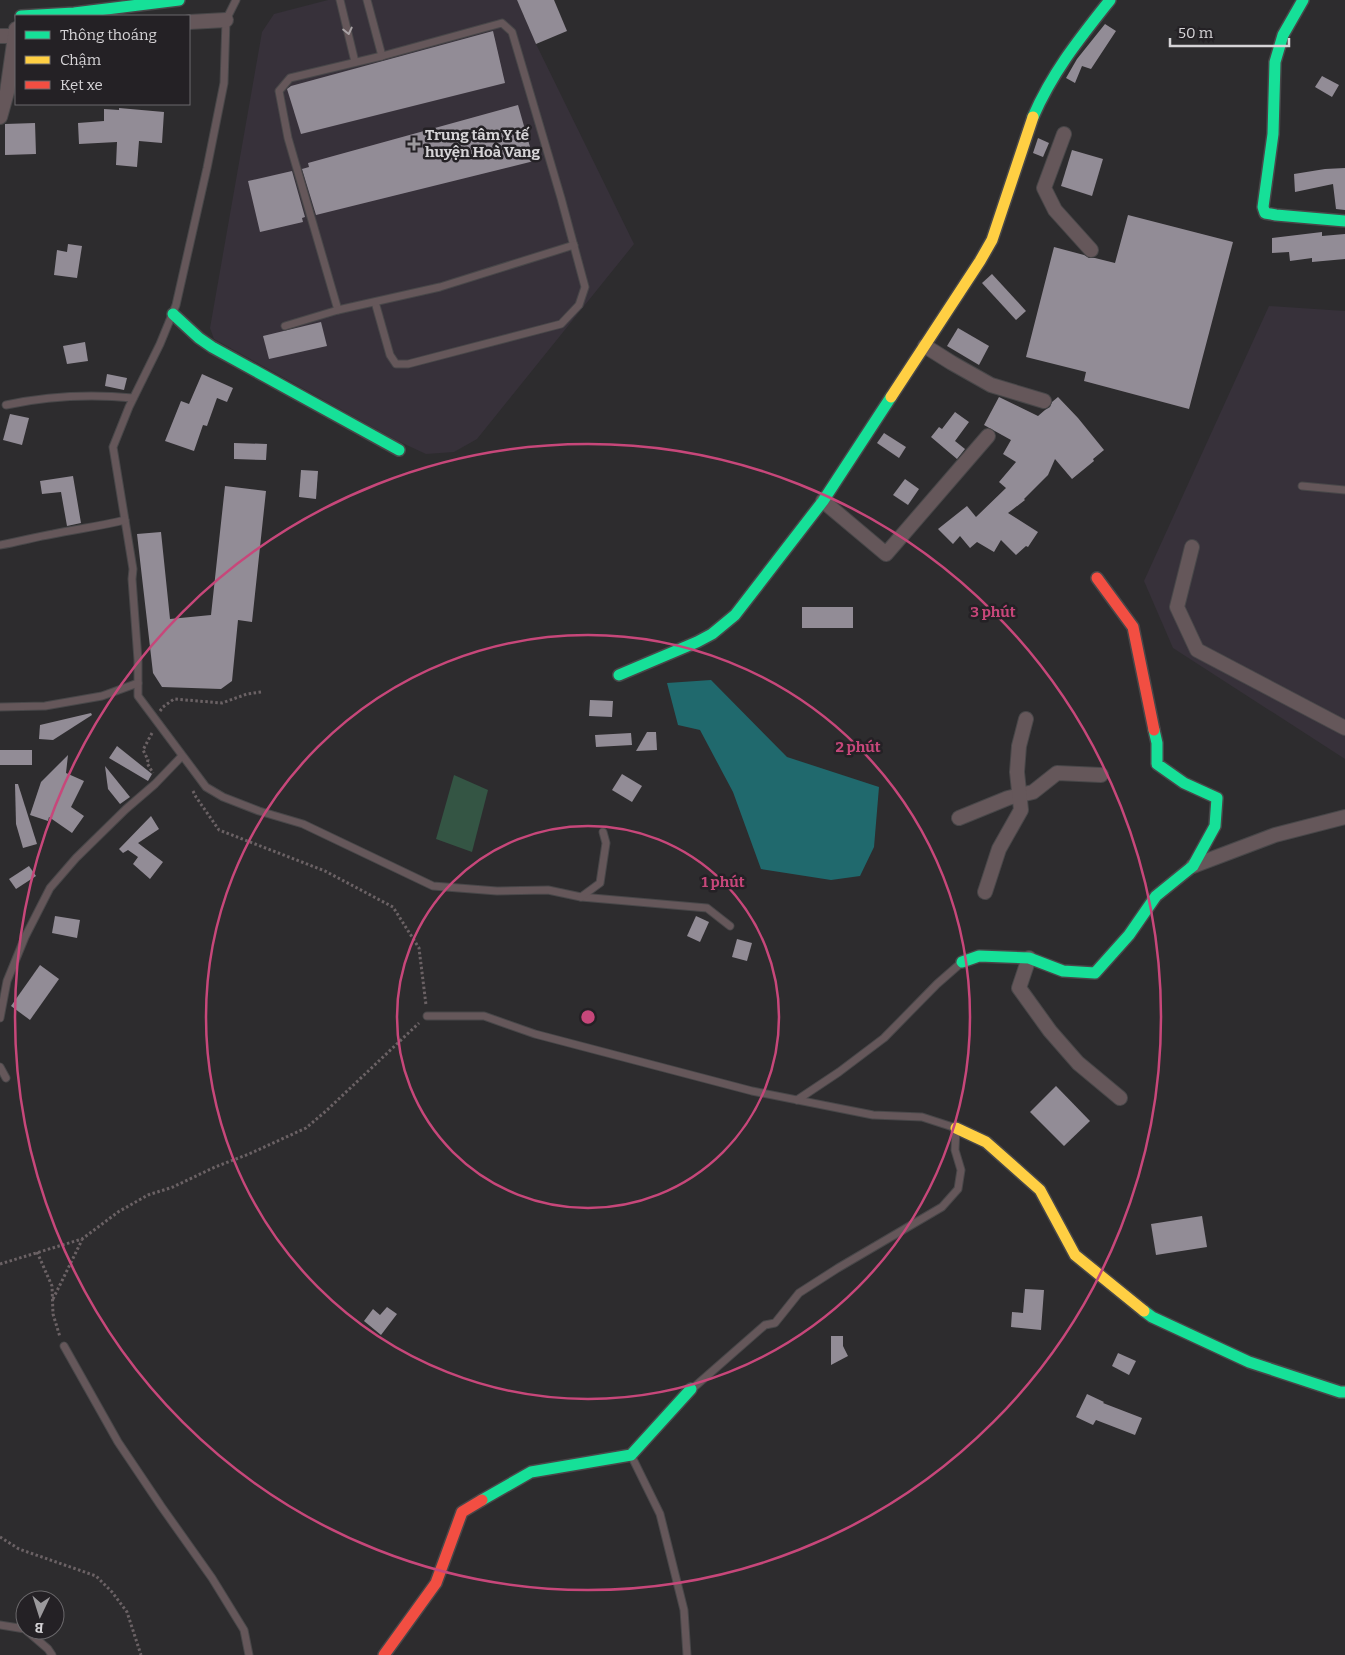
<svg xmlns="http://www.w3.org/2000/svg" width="1345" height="1655" viewBox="0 0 1345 1655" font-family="Bitter,serif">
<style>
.built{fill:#37313a}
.green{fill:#345544}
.water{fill:#20696d}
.building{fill:#928c96}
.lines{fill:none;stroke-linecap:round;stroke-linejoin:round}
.lane-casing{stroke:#484749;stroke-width:9}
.street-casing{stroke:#484749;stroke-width:16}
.fast-casing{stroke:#484749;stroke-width:14}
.slow-casing{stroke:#484749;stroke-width:14}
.jam-casing{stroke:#484749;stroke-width:14}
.path{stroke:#6b6265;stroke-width:3;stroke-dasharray:2.5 2.5;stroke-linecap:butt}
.lane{stroke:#65575a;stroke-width:7}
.street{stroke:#65575a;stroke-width:14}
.fast{stroke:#16e098;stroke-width:11}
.slow{stroke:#ffcf43;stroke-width:11}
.jam{stroke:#f24e42;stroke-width:11}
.oneway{stroke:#a9a2a5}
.ring{fill:none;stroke:#c7477a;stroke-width:2.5}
.poi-dot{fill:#9b999c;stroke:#242125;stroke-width:2}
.labels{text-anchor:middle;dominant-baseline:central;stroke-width:5;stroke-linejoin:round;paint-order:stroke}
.poi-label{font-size:15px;font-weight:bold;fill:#d6d4d7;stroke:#242125;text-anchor:start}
.centre{fill:#c7477a;stroke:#242125;stroke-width:2.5}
.ring-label{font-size:15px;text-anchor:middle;font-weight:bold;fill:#c7477a;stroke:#242125;stroke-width:5;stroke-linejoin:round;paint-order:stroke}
</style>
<rect width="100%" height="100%" fill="#2d2c2e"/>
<g class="built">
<path d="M328,0H517L536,44L634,244L477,439L454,452L426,454L398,441L214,339L210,328L262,32L274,14Z"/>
<path d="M1269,306L1345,311V759L1173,648L1144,581Z"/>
</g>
<path class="green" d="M454,775L488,790L472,852L436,839Z"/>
<path class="water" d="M711,680L787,757L879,787L874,847L860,876L831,880L761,869L733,792L700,730L678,725L667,683Z"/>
<g class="building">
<path d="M517,0H554L567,31L536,44Z"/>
<path d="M1105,24L1116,31L1091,69L1082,66L1075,83L1066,78L1077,59Z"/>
<path d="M493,31L505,83L301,134L287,89L291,86Z"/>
<path d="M1322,76L1339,85L1332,97L1315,87Z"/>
<path d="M518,105L534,161L316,215L302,169L309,167L308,163Z"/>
<path d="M119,108L164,112L162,143L139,141L137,167L116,165L117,142L79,144L78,123L104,121V109L119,110Z"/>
<path d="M35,123L36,154L5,155V124Z"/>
<path d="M1038,138L1049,143L1043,157L1033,153Z"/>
<path d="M1072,150L1103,159L1092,196L1061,186Z"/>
<path d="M1345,168V210L1336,209L1333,184L1295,192L1294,174L1325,169Z"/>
<path d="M292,171L305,217L302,218L303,222L260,232L248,181Z"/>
<path d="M1128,215L1233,242L1189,409L1084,381L1086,372L1026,357L1054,247L1084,255L1089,258H1095L1115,263Z"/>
<path d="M1322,232V236L1345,234V259L1312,262V258L1290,261L1289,252L1272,253V238Z"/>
<path d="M68,244L82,246L77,278L54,275L57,250L67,252Z"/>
<path d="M992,274L1026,311L1016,320L982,283Z"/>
<path d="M321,322L327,346L269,359L263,336Z"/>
<path d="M958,328L989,346L979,365L947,346Z"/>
<path d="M85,342L88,361L67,364L63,346Z"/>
<path d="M107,374L127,378L124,390L105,386Z"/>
<path d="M202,374L233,388L227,402L217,398L207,426L203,425L194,451L165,441L181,401L189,404Z"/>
<path d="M999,397L1038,416L1045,410L1050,407L1052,402L1058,397L1078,418L1104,450L1093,459L1094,461L1072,479L1055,459L1048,475L1024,499L1025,500L1008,513L1038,532L1028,547L1026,546L1016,555L1001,540L994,552L977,542L970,548L960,536L953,544L938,529L967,506L976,517L1006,488L999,482L1016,462L1003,454L1011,440L984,425Z"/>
<path d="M955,412L969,422L955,441L965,449L957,459L931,437L939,427L942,429Z"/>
<path d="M10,414L29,418L22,445L3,440Z"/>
<path d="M884,433L906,447L899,458L877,443Z"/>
<path d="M234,443L267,444L266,460L234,459Z"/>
<path d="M301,470L318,471L316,499L299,497Z"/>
<path d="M73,476L81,523L67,526L61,492L42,494L40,481Z"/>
<path d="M905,479L919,489L908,505L893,495Z"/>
<path d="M225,486L266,491L252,622L238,620L232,681L221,689L162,687L153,673L137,534L161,532L170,619L211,615Z"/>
<rect x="802" y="607" width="51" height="21"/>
<path d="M590,700L613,701L612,717L589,716Z"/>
<path d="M91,713L92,715L53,740L39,739L40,725Z"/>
<path d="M647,732H656L657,750L636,751Z"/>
<path d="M631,733L632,745L596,747L595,735Z"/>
<path d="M117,746L152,774L148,781L109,758Z"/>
<rect x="0" y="750" width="32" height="15"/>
<path d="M68,755L66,773L84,781L71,807L84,816L72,833L49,817L48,821L30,815L41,782Z"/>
<path d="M105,766L130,797L120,804L108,789Z"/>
<path d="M622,774L642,786L632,802L612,790Z"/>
<path d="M15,784H18L37,844L23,848L16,824Z"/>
<path d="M151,816L159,829L138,843L163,862L150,879L133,864L138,857L128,850L123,853L119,849Z"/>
<path d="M29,866L36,876L16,889L9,879Z"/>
<path d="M55,916L80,920L77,938L52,933Z"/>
<path d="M696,916L709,922L700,942L687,936Z"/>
<path d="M737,939L752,943L747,961L732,957Z"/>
<path d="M40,965L59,979L30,1020L11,1006Z"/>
<path d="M1056,1086L1090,1121L1064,1146L1030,1112Z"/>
<path d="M1202,1216L1207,1247L1156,1255L1151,1224Z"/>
<path d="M1025,1289L1044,1290L1041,1330L1011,1327L1012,1312L1023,1313Z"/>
<path d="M387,1307L397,1314L381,1335L364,1321L373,1309L380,1315Z"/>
<path d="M831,1336H843V1346L848,1356L831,1365Z"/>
<path d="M1118,1353L1136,1361L1129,1375L1112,1366Z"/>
<path d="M1087,1394L1104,1402L1103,1403L1142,1418L1135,1435L1096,1420L1093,1425L1076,1417Z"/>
</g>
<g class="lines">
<defs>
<g id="lane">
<path d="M236,0L226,20L224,83L207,168L176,305L160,344L129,407L113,447L133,569L132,579L138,660V696L206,787L223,797L259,811L303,824L433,886L497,891L548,890L581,897L707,908L730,926"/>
<path d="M340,0L355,62"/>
<path d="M367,0L382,56"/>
<path d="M338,310L288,138L279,91L290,78L382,56L502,23L512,32L561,198L585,287L579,305L561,324L408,364H396L390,355L375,302"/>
<path d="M285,326L338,310L440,287L574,245"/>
<path d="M6,405C48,396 90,394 133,398"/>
<path d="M1302,486L1345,490"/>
<path d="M0,545C18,542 35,537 53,534C78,529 101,526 125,520"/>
<path d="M0,707L45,706L102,696L138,683"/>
<path d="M581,897L600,883L606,843L603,832"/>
<path d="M427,1016H484L535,1034L752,1091L873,1115L922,1117L956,1128L955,1150L961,1170L958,1189L942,1207L838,1268L799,1293L775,1323L765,1325L692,1389"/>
<path d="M0,1018L7,981L25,937L50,888L76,858L126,809L155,784L182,756"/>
<path d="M0,1067L6,1078"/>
<path d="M797,1100L839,1072L884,1038L937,984L961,963"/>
<path d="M64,1346L118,1442L161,1506L212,1578L244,1630L249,1655"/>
<path d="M631,1455L660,1514L684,1610L687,1655"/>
<path d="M0,1625L25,1629"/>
<path d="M26,1630L48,1649L52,1655"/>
</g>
<g id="street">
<path d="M189,22L226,20"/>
<path d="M0,36H16"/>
<path d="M0,117L7,92L16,29"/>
<path d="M1064,134L1044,188L1055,210L1091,250"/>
<path d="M925,346L952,363L991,385L1044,401"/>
<path d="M823,501L886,554L988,436"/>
<path d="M1192,547L1177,607L1197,650L1345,728"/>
<path d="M959,818L1008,798L1033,792L1057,773L1101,775"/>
<path d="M1193,866L1275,835L1345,817"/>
<path d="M985,892L999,849L1021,810L1017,772L1019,746L1026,719"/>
<path d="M1029,958L1019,988L1050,1031L1078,1063L1120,1098"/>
</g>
<g id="fast">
<path d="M1303,0L1283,35L1275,62L1273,134L1263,207L1265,213L1276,215L1345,221"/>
<path d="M21,16L74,13L179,0"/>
<path d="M1033,117C1053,71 1080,38 1110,0"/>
<path d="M173,314L199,338L212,347L399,450"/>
<path d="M619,675L697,642L712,634L735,615L823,501L891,397"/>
<path d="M962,962L979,956L1029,958L1063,971L1095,973L1129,935L1156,896L1193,866L1215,826L1217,798L1184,783L1157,764V743L1154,730"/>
<path d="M1144,1311L1152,1317L1249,1362L1340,1392H1345"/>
<path d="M482,1500L531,1472L631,1455L691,1389"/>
</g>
<g id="slow">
<path d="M891,397L980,261L992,240L1033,117"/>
<path d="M956,1128L986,1142L1040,1190L1075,1255L1144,1311"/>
</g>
<g id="jam">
<path d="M1097,578L1133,627L1154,730"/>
<path d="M384,1655L436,1583L462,1512L482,1500"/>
</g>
</defs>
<use href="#lane" class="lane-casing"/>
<use href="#street" class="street-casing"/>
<use href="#fast" class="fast-casing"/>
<use href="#slow" class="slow-casing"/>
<use href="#jam" class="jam-casing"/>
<g class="path">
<path d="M160,711L163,707L174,699L222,703L247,694L261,692"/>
<path d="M152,733L143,750L148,760L147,763L153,773"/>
<path d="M193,791L196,797L219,830L325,871L393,907L419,948L426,1005"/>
<path d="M37,1252L52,1286L53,1314L60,1337"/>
<path d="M0,1264L82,1239L118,1212L148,1195L173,1187L215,1167L249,1154L306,1128L326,1111L419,1023"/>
<path d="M53,1299L82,1240"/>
<path d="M0,1537L19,1549L96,1576L112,1592L127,1612L141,1655"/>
</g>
<use href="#lane" class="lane"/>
<use href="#street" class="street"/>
<use href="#fast" class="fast"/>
<use href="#slow" class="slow"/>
<use href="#jam" class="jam"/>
</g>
<defs><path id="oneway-chevron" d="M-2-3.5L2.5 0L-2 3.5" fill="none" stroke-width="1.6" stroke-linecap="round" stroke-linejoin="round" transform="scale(1.25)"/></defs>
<use class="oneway" href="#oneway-chevron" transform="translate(348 31) rotate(77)"/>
<g class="ring">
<circle cx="588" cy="1017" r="191"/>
<circle cx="588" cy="1017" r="382"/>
<circle cx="588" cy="1017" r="573"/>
</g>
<path class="poi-dot" d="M411.5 136.5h5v5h5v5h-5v5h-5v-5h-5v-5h5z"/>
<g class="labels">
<g class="poi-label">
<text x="425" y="135">Trung tâm Y tế<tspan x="425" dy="17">huyện Hoà Vang</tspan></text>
</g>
</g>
<circle cx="588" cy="1017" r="8" class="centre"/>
<g class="ring-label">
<text x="993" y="617">3 phút</text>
<text x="858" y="752">2 phút</text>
<text x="723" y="887">1 phút</text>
</g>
<rect x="15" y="15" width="175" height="90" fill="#242125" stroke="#6b696c"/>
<rect x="25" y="31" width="25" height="8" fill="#16e098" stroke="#6b696c"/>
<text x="60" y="40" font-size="15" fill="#d6d4d7">Thông thoáng</text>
<rect x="25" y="56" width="25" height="8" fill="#ffcf43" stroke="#6b696c"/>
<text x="60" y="65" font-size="15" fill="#d6d4d7">Chậm</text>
<rect x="25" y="81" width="25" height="8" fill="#f24e42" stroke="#6b696c"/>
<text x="60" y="90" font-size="15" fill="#d6d4d7">Kẹt xe</text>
<g transform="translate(40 1615) rotate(184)"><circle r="24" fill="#242125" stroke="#6b696c"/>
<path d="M0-4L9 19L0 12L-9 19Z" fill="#9b999c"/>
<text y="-8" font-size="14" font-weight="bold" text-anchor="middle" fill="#d6d4d7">B</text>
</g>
<path d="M1170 38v8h119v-8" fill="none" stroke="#d6d4d7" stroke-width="2.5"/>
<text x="1178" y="38" font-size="15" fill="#d6d4d7" stroke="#242125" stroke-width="4" paint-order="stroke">50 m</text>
</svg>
